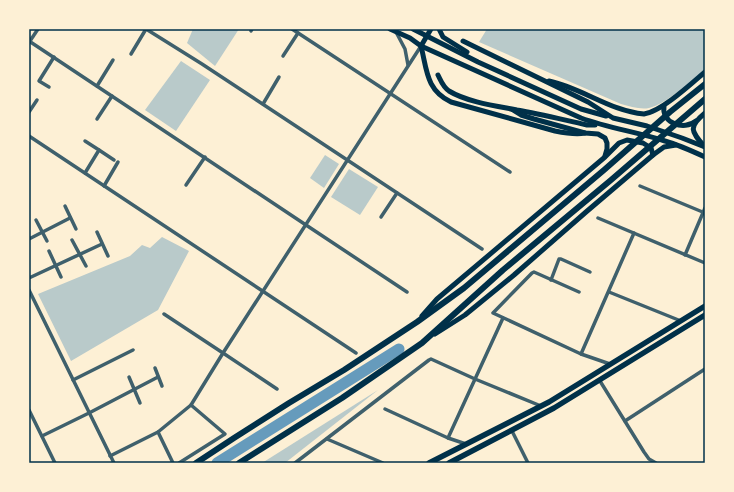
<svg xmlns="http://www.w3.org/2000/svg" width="734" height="492" viewBox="0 0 734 492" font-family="'Noto Sans',sans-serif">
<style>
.green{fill:#b9caca}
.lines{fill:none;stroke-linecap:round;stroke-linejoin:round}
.river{stroke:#669bbc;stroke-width:11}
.minor{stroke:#3f606c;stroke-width:3.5}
.secondary{stroke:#003049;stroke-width:5}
.primary{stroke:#003049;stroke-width:5.5}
.trunk{stroke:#003049;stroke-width:6}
.neatline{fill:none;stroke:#003049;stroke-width:1.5}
</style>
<rect width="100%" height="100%" fill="#fdf0d5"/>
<g class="green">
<path d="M193,29H239L215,66L187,43Z"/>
<path d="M487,29H705V70C691,81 666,104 649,108C640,110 630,106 621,104L479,42Z"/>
<path d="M181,61L210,80L176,131L145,110Z"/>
<path d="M325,155L339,164L324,188L310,178Z"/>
<path d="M349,169L378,187L360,215L331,197Z"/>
<path d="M162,237L189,251L158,310L71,361L38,294L130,256L142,245L150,248Z"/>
<path d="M378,390L285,463H262Z"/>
</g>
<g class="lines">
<path class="river" d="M217,463L399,349"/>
<g class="minor">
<path d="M146,29L202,64L482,249"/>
<path d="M292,29L510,172"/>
<path d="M251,31L252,29"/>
<path d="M396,32L405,49L408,65"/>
<path d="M29,41L306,225L407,292"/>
<path d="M30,41L38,29"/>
<path d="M131,54L146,29"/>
<path d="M283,56L298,33"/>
<path d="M97,86L113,60"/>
<path d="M49,87L39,81L54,57"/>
<path d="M263,104L279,77"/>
<path d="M29,112L37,100"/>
<path d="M97,119L112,96"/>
<path d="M29,136L356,353"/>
<path d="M99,150L114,160"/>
<path d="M85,173L99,150L85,141"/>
<path d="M186,185L205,157"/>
<path d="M104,186L118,162"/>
<path d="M640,186L705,213"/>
<path d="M65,206L76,229"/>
<path d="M381,217L397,193"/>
<path d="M598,218L705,263"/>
<path d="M36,220L47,241"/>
<path d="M97,232L108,256"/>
<path d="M29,239L70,218"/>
<path d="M72,240L86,266"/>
<path d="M49,251L61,277"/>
<path d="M685,255L705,208"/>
<path d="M29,278L102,244"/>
<path d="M551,280L559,259H561L590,272"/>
<path d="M29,290L114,463"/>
<path d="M579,292L534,272L532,273L493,313L581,354L610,364"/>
<path d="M609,292L681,321"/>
<path d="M164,314L223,353L277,389"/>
<path d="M581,354L634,233"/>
<path d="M155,368L162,386"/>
<path d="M129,377L140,403"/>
<path d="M73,380L133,350"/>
<path d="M600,381L644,452L649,459L656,463"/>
<path d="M385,409L448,438L466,444"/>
<path d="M29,410L55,463"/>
<path d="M625,421L705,369"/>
<path d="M512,431L528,463"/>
<path d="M158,432L173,463"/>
<path d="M42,436L89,413L158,377"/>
<path d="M448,438L503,318"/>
<path d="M327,439L383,463"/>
<path d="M110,456L158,432L191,405L223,353L421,46"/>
<path d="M179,463L225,434L191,405"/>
<path d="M295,463L429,360L431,359L475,379L541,406"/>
</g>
<g class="secondary">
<path d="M390,29L410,38L421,46L581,118C608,128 637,132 665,141C679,145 692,151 705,157"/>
<path d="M413,29L478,62L581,109L606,116"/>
<path d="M439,29L443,37L467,52"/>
<path d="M463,41L588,102L613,118L647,126L682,138L705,147"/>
<path d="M421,46C427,70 426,90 451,102L555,131C565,133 575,135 585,133"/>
<path d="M421,46L431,29"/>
<path d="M438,75C441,81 443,87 449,91C467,102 496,106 517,110C541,114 564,120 587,125H595"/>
<path d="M549,81C582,88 610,111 644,114C661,112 691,84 705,72"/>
<path d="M664,106C661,123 684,131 696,121"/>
<path d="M513,110L521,115L534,119L585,133L598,134L605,138L607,143V149L605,156"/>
<path d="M704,146C691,131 688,127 705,113"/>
<path d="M422,316L437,299L605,157L619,143L627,140L643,143L651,148L653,155"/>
<path d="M435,334L465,315L514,275L586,212L653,155L664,147L676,145"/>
</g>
<g class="primary">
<path d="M429,463L549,402L705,306"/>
<path d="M449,463L554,408L705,315"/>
</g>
<g class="trunk">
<path d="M196,463L234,438L289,403L344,370L417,322L464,288L604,170L670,112L705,84"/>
<path d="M239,463L342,398L422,343L503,270L611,180L705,99"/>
</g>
</g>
<rect width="734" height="492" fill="none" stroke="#fdf0d5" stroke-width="60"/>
<rect x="30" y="30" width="674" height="432" class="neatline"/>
</svg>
